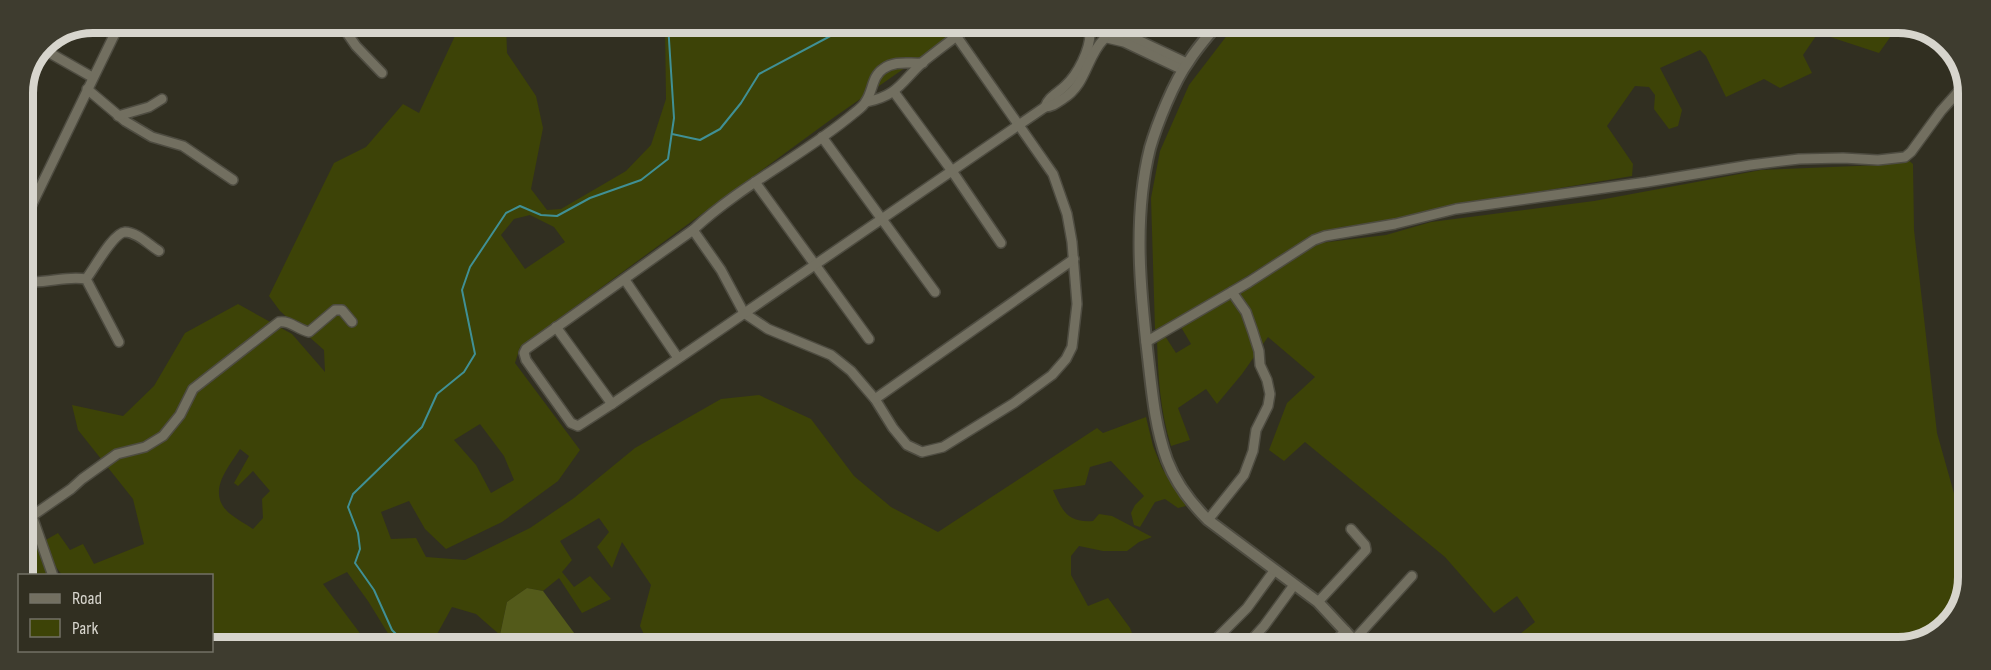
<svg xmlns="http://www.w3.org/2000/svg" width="1991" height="670" viewBox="0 0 1991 670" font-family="'Sofia Sans Condensed',sans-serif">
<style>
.green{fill:#3d4307;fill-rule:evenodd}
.forest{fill:#535a1a}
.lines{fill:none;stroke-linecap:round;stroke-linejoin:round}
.stream{stroke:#409095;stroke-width:2}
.minor-casing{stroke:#4e4c41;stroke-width:12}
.tertiary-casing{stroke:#4e4c41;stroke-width:14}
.minor{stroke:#726f60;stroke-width:9}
.tertiary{stroke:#726f60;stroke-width:10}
.rim{fill:none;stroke:#d7d5cd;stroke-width:8}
</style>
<rect width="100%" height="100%" fill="#312f21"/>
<g class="green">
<path d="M461,23H506L507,53L536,96L543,128L531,189L547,210L561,209L626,171L651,145L666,99L665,24H968L833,118L520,347L515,363L580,450L558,481L502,522L446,549L425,529L409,501L381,512L391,539L416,538L426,557L465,560L530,528L574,498L635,448L721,399L759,395L811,419L854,476L891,507L938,532L1097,428L1103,433L1146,417L1153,446L1162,468L1186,506L1178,508L1165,499L1155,502L1140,527L1134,525L1131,513L1135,505L1144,496L1111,461L1090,467L1085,485L1053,490C1062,511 1068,523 1093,521L1099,514L1112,516L1152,537L1139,542L1127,551H1103L1079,546L1071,556V575L1088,606L1108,598L1130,628L1137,646L703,645L679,642L675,645H649L640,626L651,585L622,542L612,568L597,547L609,532L599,518L560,541L572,560L562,572L574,587L590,576L611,599L582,613L559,578L543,591L527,588L507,602L500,635L476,614L452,607L431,645L399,644L389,635L368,601L347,572L323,584L362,636L366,644H212V576L62,575L56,567L44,541L58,533L70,550L83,544L94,564L144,544L133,499L78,430L72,405L123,416L154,386L185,333L238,304L292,334L325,372L324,350L280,311L269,296L334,163L366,147L403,104L419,113ZM530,215L554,227L565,242L525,269L501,235L514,219ZM480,424L504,456L514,480L491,493L476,465L454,440ZM240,449L249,456L234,483L238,486L253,471L270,491L262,499L263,518L253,529C246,524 236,519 229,513C206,492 228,468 240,449Z"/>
<path d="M1235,25L1898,26L1879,53L1818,33L1803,55L1812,73L1780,88L1764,79L1726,97L1706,56L1700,50L1660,68L1682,110L1678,126L1669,129L1654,109L1655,95L1649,87L1635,86L1607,126L1633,164L1632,176L1469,203L1383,223L1341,227L1309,238L1161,329H1155L1151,198L1160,151L1189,85Z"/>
<path d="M1907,159L1913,164L1914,230L1937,433L1957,504L1965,511V599L1940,633L1898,647H1522L1515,638L1535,622L1517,596L1494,613L1445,557L1305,442L1284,461L1269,450L1287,403L1315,377L1268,337L1242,374L1217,404L1206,389L1178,408L1190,440L1171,446C1160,411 1158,376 1157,339L1165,336L1176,353L1191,344L1181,327L1320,243L1386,235L1431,222L1594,201L1761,170L1880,165Z"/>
<path d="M23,515L54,575H23Z"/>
</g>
<path class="forest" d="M527,588L543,591L583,645H508L500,635L507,602Z"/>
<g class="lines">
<g class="stream">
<path d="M672,134L700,140L720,129L741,103L759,74L853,24"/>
<path d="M407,645L392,630L374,590L355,563L360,549L358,533L348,507L353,494L422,427L437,394L464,372L475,354L462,290L470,267L506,213L520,206L541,215L557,216L590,198L641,180L668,159L674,118L668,24"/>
</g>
<defs>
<g id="minor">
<path d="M340,23L356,46L382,73"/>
<path d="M1113,25L1121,32L1187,63"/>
<path d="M1107,38L1124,42L1183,70"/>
<path d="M41,48L92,77"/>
<path d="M923,63C909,64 895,60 883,69C872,76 873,91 866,101C864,106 858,110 853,114C803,156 742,184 693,230L721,270L744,313L768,329L831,355L851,371L875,399L893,428L907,445L922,452L943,447L1014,403L1052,375L1066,359L1072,347L1077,304L1072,242L1067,214L1053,174L957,37"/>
<path d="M87,89L125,121L152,137L183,146L233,180"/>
<path d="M894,92L952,171L1001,243"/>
<path d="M866,102C899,95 901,82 923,62C939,49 956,37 972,24"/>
<path d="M1045,107C1048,97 1058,93 1065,86C1078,74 1090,50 1090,33"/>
<path d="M118,116L149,107L162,99"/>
<path d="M822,137L935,292"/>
<path d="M755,182L869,339"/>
<path d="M23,223L120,23"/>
<path d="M693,230L526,349L524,353L526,360L571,423L578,426L612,404L1045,107C1052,107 1057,103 1063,99C1087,84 1086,57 1104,39"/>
<path d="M86,279C94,269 113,233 125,232C137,232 149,245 159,251"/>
<path d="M625,280L678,358"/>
<path d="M23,281C44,285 65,275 86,279L119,342"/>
<path d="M556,327L612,404"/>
<path d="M1146,342L1249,282L1314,240L1325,236L1395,224L1456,209L1647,182L1750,165L1799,159L1843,158L1878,160L1905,157L1911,152L1941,111L1966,83"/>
<path d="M875,399L1074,259"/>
<path d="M23,497L32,516L53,576"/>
<path d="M32,516L71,489L82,479L117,454L145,447L163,436L180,415L193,389L279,322C290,320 298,330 309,332L335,310H342L352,322"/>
<path d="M1208,520L1244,475L1253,451L1256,430L1268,406L1270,394L1267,380L1260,365L1259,351L1253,332L1246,312L1232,292"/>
<path d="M1318,602L1366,550L1365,545L1351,529"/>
<path d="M1354,640L1412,576"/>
<path d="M1209,646L1247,608L1274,571"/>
<path d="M1246,646L1264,626L1294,585"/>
<path d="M1329,646L1346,631"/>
</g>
<path id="tertiary" d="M1217,25C1207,37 1197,48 1189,61C1174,81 1157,124 1150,148C1133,216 1140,289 1148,357C1152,392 1155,427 1167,460C1176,484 1190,502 1208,520L1318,602L1359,646"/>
</defs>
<use href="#minor" class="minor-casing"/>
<use href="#tertiary" class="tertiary-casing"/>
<use href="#minor" class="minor"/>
<use href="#tertiary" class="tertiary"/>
</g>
<path d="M0 0H1991V670H0ZM93 33H1898A60 60 0 0 1 1958 93V577A60 60 0 0 1 1898 637H93A60 60 0 0 1 33 577V93A60 60 0 0 1 93 33Z" fill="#3e3c2f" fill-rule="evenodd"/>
<path class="rim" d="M93 33H1898A60 60 0 0 1 1958 93V577A60 60 0 0 1 1898 637H93A60 60 0 0 1 33 577V93A60 60 0 0 1 93 33Z"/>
<rect x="18" y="574" width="195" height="78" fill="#312f21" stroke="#737166" stroke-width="1.5"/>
<rect x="30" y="594" width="30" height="9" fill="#726f60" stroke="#737166" stroke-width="1.5"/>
<text x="72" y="604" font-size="18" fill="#d7d5cd">Road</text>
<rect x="30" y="619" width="30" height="18" fill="#3d4307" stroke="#737166" stroke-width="1.5"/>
<text x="72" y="634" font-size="18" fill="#d7d5cd">Park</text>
</svg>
